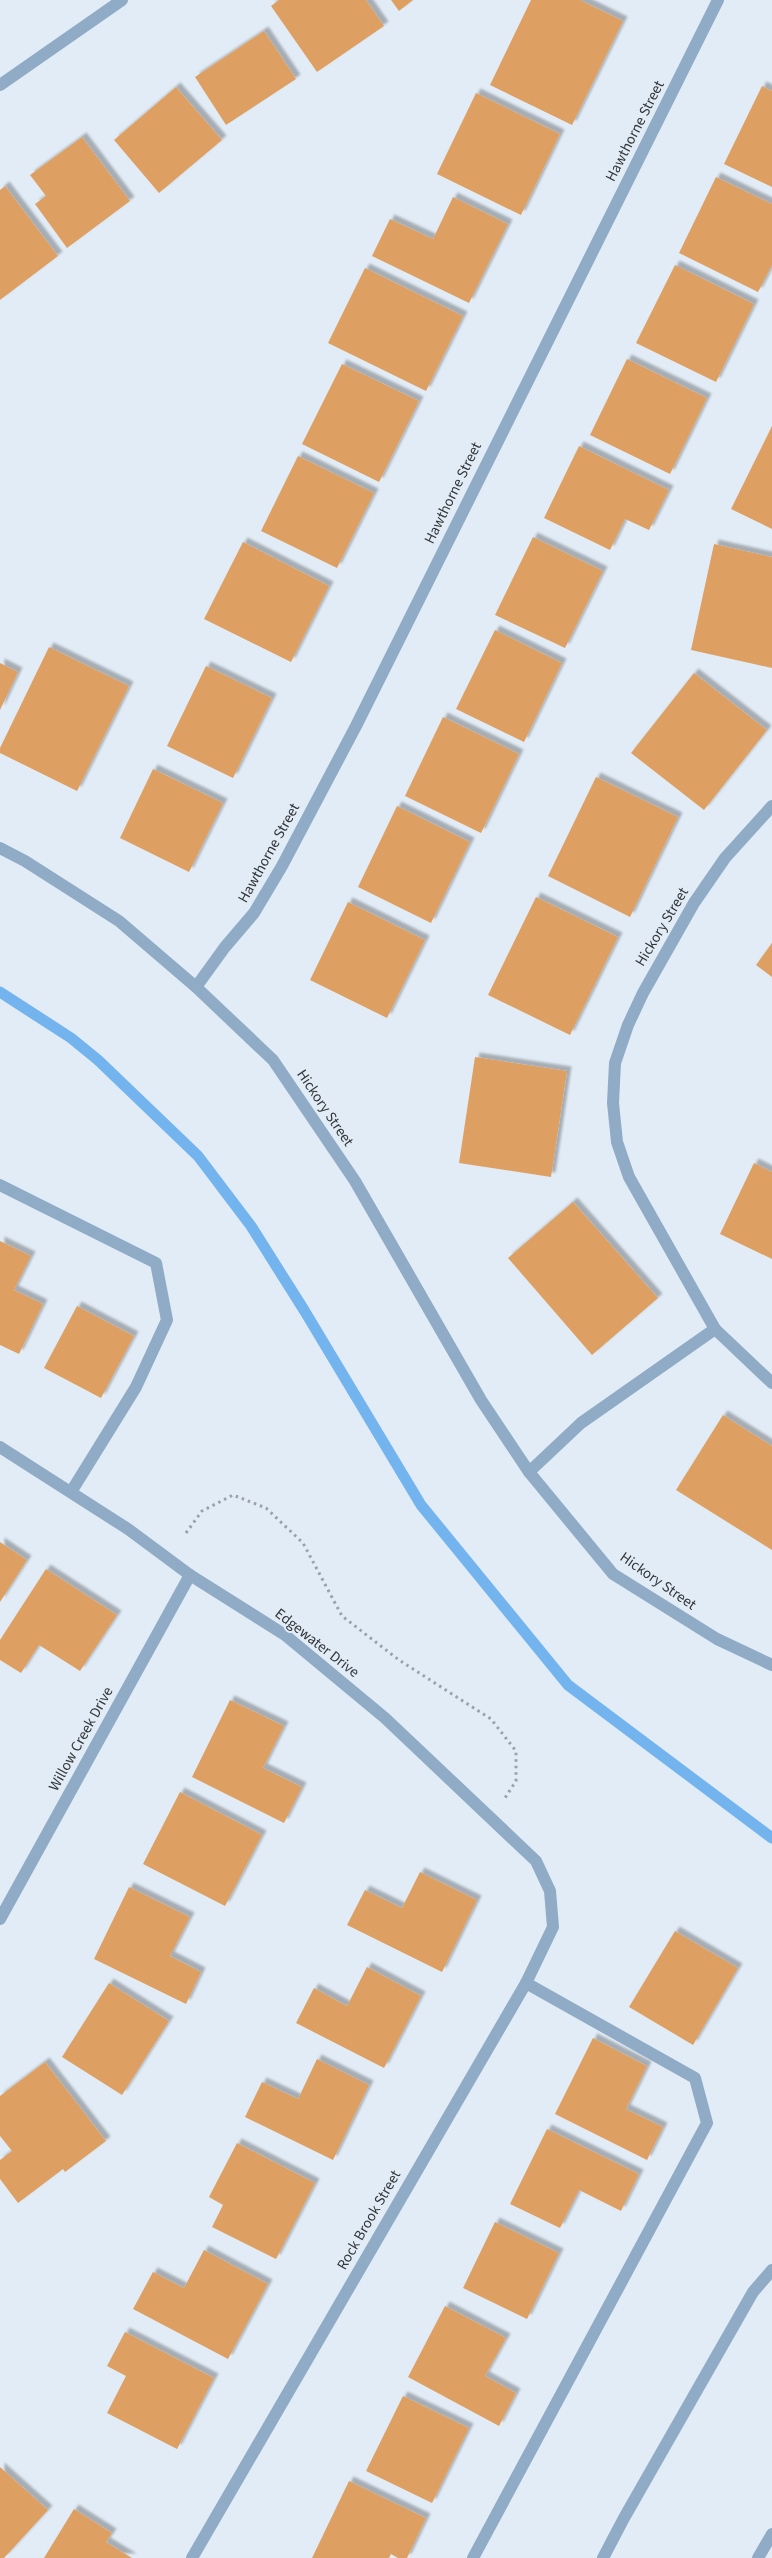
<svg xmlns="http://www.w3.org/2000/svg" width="772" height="2558" viewBox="0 0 772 2558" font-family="'Source Sans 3',sans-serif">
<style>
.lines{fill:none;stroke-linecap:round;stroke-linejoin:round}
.stream{stroke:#73b4ee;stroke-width:11}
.building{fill:#dea062;filter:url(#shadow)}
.path{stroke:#9aa1a8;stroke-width:3;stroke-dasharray:2.5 4;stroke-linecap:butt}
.service{stroke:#8fabc5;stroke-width:12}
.minor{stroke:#8fabc5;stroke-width:12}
.tertiary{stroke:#8fabc5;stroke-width:12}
.labels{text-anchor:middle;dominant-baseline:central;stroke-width:4;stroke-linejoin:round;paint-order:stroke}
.street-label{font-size:15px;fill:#33363a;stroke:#e2ecf6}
</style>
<defs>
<filter id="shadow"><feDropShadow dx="4.5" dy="-4.5" stdDeviation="1" flood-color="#0004"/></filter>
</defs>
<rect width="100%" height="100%" fill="#e2ecf6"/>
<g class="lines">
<path class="stream" d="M0,992L71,1038L98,1060L198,1156L251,1226L304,1310L421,1505L568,1685L772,1838"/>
</g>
<g class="building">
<path d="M279,0H366L384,26L317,72L271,6Z"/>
<path d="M391,0H413L399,11Z"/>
<path d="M531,0H580L623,21L572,125L490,85Z"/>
<path d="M264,31L296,79L226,125L195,77Z"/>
<path d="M762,86L772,91V187L724,164Z"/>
<path d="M176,87L222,140L159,193L114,140Z"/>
<path d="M476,93L560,134L521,215L437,174Z"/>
<path d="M82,137L130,201L67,248L35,204L46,196L30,175Z"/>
<path d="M716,177L772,204V265L758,292L679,253Z"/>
<path d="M5,186L58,256L0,300V190Z"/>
<path d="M453,197L508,224L469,303L372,256L390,219L433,239Z"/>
<path d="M675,265L754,304L716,382L636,343Z"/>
<path d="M365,268L463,316L426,391L328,343Z"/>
<path d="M627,359L707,398L670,474L590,435Z"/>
<path d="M342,364L419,401L379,482L302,444Z"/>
<path d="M772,426V529L731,509Z"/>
<path d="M579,446L669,490L649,530L625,519L610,550L544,518Z"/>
<path d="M298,456L374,493L337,568L261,531Z"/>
<path d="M533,537L603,571L565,648L495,615Z"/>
<path d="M243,542L329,586L291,662L204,619Z"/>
<path d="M714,544L772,557V668L691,650Z"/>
<path d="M495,630L562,663L524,742L456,709Z"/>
<path d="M49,647L129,686L77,791L0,753V748Z"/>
<path d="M0,663L18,672L0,710Z"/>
<path d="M206,666L272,698L233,778L167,746Z"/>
<path d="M694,673L767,730L704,810L631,753Z"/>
<path d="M443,717L519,754L481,833L405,796Z"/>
<path d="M153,769L223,803L189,872L120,838Z"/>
<path d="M596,777L678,817L630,917L548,876Z"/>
<path d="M397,806L470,842L431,923L358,887Z"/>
<path d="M536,897L618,937L570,1035L488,995Z"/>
<path d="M348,902L425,940L387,1018L310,980Z"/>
<path d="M772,943V977L756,965Z"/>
<path d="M475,1057L567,1071L551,1177L459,1163Z"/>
<path d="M754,1163L772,1172V1259L720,1234Z"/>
<path d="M573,1202L658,1298L592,1355L508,1258Z"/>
<path d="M0,1241L31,1256L14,1290L43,1304L19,1354L0,1345Z"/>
<path d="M77,1306L134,1336L101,1398L44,1368Z"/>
<path d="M723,1415L772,1446V1550L676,1490Z"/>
<path d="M0,1542L27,1560L0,1602Z"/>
<path d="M46,1569L117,1615L80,1671L39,1645L21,1673L0,1660V1640Z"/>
<path d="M230,1700L284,1726L263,1768L302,1787L284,1823L192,1777Z"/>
<path d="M180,1792L262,1835L225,1906L143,1864Z"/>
<path d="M420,1872L477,1900L442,1972L347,1925L365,1890L402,1908Z"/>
<path d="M129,1887L190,1917L170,1956L201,1972L186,2004L94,1959Z"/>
<path d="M675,1931L738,1968L693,2045L629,2007Z"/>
<path d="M367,1967L421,1996L384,2068L296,2023L314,1988L347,2006Z"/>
<path d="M109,1983L169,2021L122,2095L62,2057Z"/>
<path d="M593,2038L647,2066L626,2109L663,2127L647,2160L555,2114Z"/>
<path d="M317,2059L369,2085L333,2160L245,2117L262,2082L298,2099Z"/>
<path d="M45,2062L106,2141L65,2172L63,2169L18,2203L0,2179V2160L12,2151L0,2136V2096Z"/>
<path d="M547,2129L639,2174L621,2211L579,2190L560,2228L510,2204Z"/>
<path d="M237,2143L315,2183L276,2259L212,2227L223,2205L209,2197Z"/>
<path d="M495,2222L559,2253L527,2319L463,2288Z"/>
<path d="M204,2250L268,2284L228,2359L133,2309L153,2272L184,2288Z"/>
<path d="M445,2306L506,2338L485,2376L516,2393L499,2426L408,2377Z"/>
<path d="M125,2332L214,2378L177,2449L107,2413L126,2376L107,2366Z"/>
<path d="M403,2396L469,2428L432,2503L366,2471Z"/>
<path d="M0,2467L48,2510L4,2558H0Z"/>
<path d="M349,2481L426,2518L407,2558H398L391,2554L389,2558H312Z"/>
<path d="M74,2509L112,2533L106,2542L132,2558H44Z"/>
</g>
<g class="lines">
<path class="path" d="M186,1533L202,1511L233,1495L266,1508L303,1543L342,1616L399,1660L491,1719L516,1751V1781L505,1798"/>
<g class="service">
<path d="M0,1185L156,1263L167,1320L136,1387L71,1492"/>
<path d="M473,2558L707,2123L695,2078L526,1983"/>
<path d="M603,2558L624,2518L753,2292L772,2270"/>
<path d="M758,2558L772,2534"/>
</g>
<g class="minor">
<path d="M0,85L122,0"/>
<path d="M772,806L725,858L694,903L643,993L628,1025L615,1063L613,1103L617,1142L629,1177L715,1329L772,1383"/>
<path d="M196,987L225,947L254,913L282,866L356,726L718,0"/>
<path d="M0,1447L128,1529L190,1575L285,1635L385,1718L536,1861L550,1891L553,1927L526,1983L192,2558"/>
<path d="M529,1472L581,1423L715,1329"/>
<path d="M0,1919L190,1575"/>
</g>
<path class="tertiary" d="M0,848L25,861L119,921L196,987L273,1060L355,1181L481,1400L529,1472L613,1574L717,1639L772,1665"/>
</g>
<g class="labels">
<g class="street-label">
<text transform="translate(635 131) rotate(-63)">Hawthorne Street</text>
<text transform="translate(453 493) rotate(-64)">Hawthorne Street</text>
<text transform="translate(269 853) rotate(-61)">Hawthorne Street</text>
<text transform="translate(662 927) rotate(-59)">Hickory Street</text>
<text transform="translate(325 1108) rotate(56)">Hickory Street</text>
<text transform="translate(658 1581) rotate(35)">Hickory Street</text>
<text transform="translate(317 1643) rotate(38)">Edgewater Drive</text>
<text transform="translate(81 1739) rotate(-61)">Willow Creek Drive</text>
<text transform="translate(369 2220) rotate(-60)">Rock Brook Street</text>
</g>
</g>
</svg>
